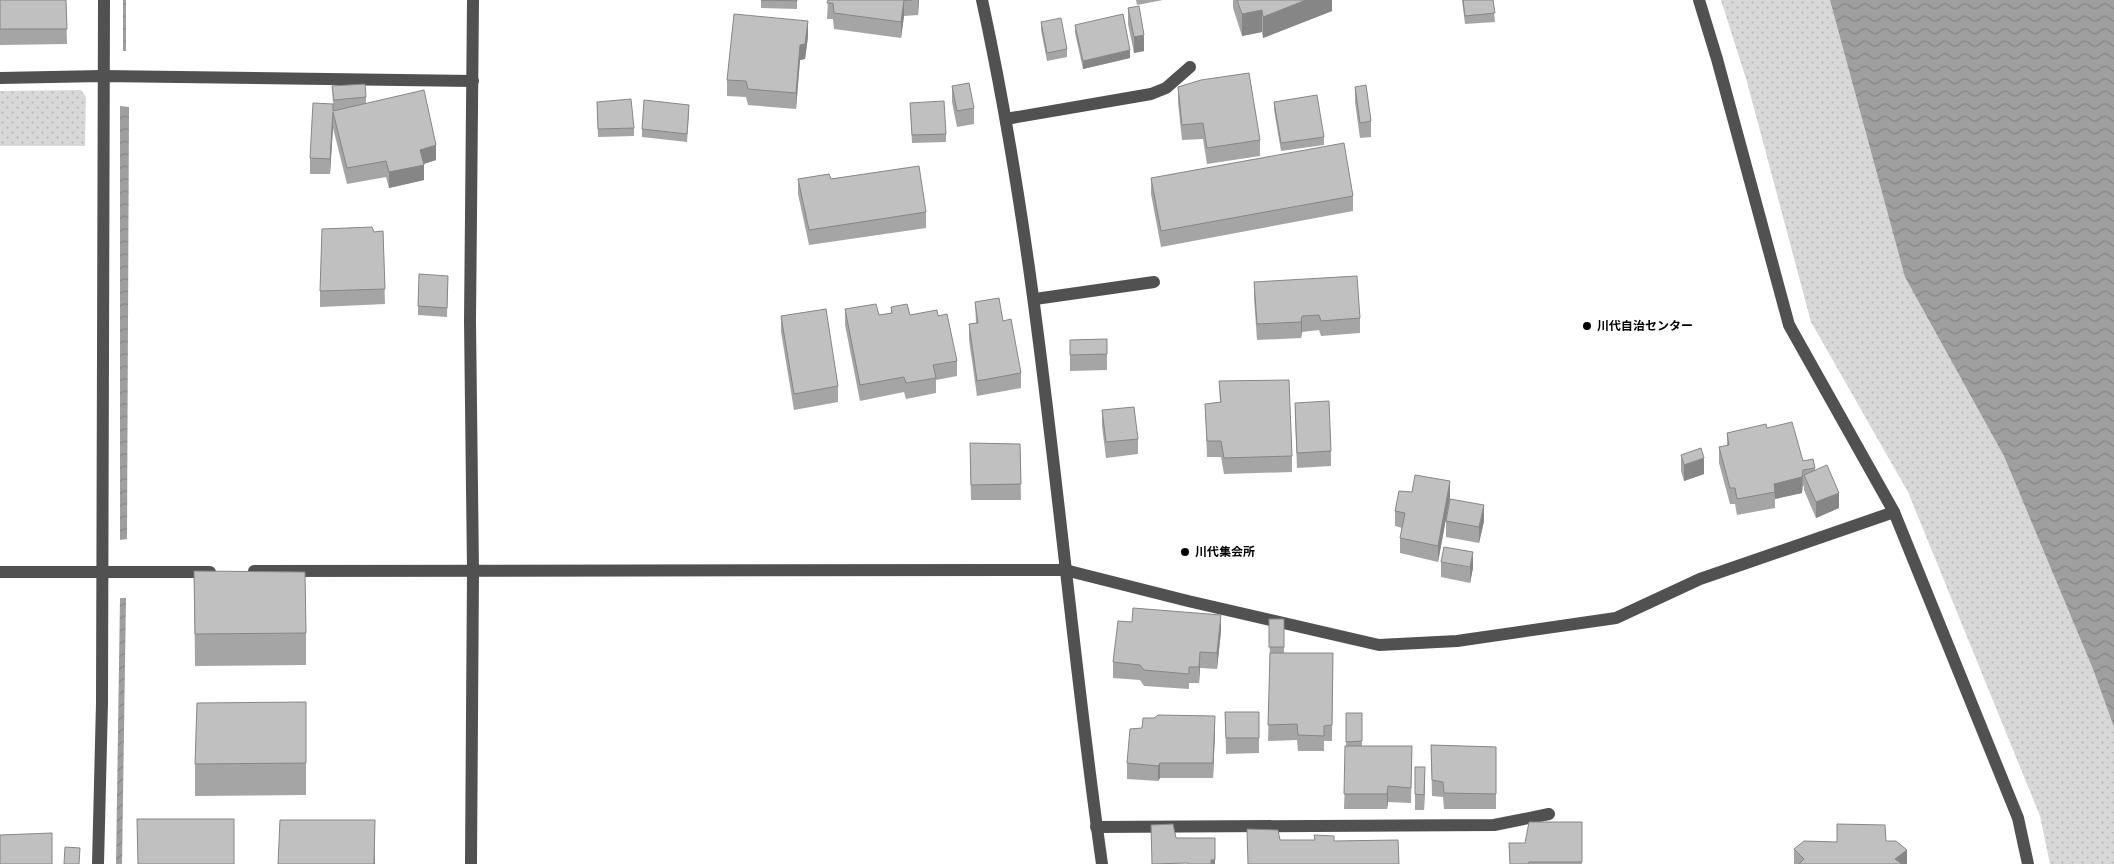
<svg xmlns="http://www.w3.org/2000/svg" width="2114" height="864" viewBox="0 0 2114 864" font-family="Arial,'Noto Sans JP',sans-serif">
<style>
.grass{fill:url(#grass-dots)}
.water{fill:url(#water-waves)}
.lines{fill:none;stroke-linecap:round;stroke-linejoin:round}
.minor{stroke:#515151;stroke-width:12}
.wall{fill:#a5a5a5}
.shaded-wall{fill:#868686}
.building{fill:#c0c0c0;stroke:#868686}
.poi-dot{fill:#000;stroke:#fff;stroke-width:2}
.labels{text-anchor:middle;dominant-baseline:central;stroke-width:4;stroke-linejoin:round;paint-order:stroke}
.poi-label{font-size:12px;font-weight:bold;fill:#000;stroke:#fff;text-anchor:start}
</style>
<defs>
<pattern id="grass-dots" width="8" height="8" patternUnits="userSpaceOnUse" patternTransform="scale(1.25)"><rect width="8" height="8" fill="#d8d8d8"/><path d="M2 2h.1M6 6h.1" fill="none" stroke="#b8b8b8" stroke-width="1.8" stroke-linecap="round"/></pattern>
<pattern id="water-waves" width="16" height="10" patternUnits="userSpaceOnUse" patternTransform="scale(1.25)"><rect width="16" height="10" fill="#9f9f9f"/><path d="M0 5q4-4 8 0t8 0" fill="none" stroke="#878787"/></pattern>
</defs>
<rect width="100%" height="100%" fill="#fff"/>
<g class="grass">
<path d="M1721,0H2114V864H2050L2040,816L1908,492L1811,322L1747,82Z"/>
<path d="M81,90L86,97L85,146H0V91Z"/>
</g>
<g class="water">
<rect x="123" y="0" width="3" height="51"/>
<path d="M1830,0H2114V727L2093,669L2004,456L1905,277Z"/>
<path d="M120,106L129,107L127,539L120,540Z"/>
<path d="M120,598H126L122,864H116Z"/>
</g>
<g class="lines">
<g class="minor">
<path d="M982,0C1044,284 1061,576 1102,864"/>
<path d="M1699,0L1717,59L1789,325L1894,512L2018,818L2028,864"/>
<path d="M0,78L102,76L473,81"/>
<path d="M1006,119L1151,94L1166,88L1190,67"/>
<path d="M1035,299L1154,282"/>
<path d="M254,571L1065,570L1188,601L1379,645L1457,641L1616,618L1700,579L1894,512"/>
<path d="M0,572H210"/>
<path d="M1096,827L1494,825L1549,814"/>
<path d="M98,864L102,703L104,0"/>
<path d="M471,864L473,570L470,321L473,0"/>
</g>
</g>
<g class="wall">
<path d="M0,0H66L67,44L0,45Z"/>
<path d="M761,0H797V9L761,8Z"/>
<path d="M828,0H919L918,15L904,16L901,38L834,29L833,19H827Z"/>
<path d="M1136,0H1163L1137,5Z"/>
<path d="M1233,0H1332V11L1263,38L1262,32L1242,36L1233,8Z"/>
<path d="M1462,0H1493L1495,22L1465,24Z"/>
<path d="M1128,8L1144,51L1134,53L1128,24Z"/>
<path d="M1041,22L1067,49V57L1047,61L1041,30Z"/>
<path d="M1075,25L1130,58L1083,69L1075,33Z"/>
<path d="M808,37L805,59L800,60L796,109L748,105L746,97L727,96V80Z"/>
<path d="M332,86L366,97V104L436,160L424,164V180L389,188L386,177L347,184L333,128L330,174H310V158L333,104Z"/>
<path d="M952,86L974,108V124L957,127L952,102Z"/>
<path d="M1178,87L1260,140V156L1207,164L1203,139L1182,140L1178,103Z"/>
<path d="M1355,87L1371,121V137L1360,138L1355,102Z"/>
<path d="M597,102L634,128V136L598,137Z"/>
<path d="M1274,102L1324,137V145L1281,151L1274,110Z"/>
<path d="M910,103L946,134V142L912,143Z"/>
<path d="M689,113L687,142L642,137V129Z"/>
<path d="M1151,178L1353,196V211L1161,247L1151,194Z"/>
<path d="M798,179H831L926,212V228L809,245L798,194Z"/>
<path d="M383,231L385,304L320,307V291L374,232Z"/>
<path d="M448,276L447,317L418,315V306Z"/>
<path d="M1254,282L1360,318V333L1321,336L1319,330L1302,332L1301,338L1257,340L1254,298Z"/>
<path d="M975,302L1003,321L1021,373V388L977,396L969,340V324L976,323Z"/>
<path d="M891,307L910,315L938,316L957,361V376L936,380V393L906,399L904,392L860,401L845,325V309L879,315L891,313Z"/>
<path d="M781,316L838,386V402L794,410L781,332Z"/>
<path d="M1070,340L1107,354V370L1070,371Z"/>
<path d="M1219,381L1292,456V472L1224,474L1221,457H1207L1205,404L1220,403Z"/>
<path d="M1295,403L1331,451V466L1297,468L1295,418Z"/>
<path d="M1102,410L1138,439V454L1106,458L1102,426Z"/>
<path d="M1767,428L1803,461L1815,468V470L1839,508L1816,518L1804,490V486H1803L1802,493L1775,499V508L1737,515L1735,504H1730L1719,463V447L1727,446V433Z"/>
<path d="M1020,444L1021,500H971L970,458Z"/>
<path d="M1681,455L1704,474L1684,481L1681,471Z"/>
<path d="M1450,497L1438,562L1400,553V538L1402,528L1395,526V511Z"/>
<path d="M1446,521H1484L1479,543L1446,537Z"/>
<path d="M1441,562L1473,568L1470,583L1441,577Z"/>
<path d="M194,571L306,633V665L195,666Z"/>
<path d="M1269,619H1284V653H1333L1332,741H1324V751H1298L1297,740L1268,741L1270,662Z"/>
<path d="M1221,631L1217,669L1200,668L1199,683H1189V689L1144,686L1140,680L1113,678V662Z"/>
<path d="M306,702V795L195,796V764Z"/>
<path d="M1225,712H1259V753L1226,754Z"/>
<path d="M1346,713H1362V746H1412L1411,803L1388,802L1387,809H1344L1346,746Z"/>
<path d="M1215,731L1213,778H1160L1158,781L1127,779V763Z"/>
<path d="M1431,745L1496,747V809H1444L1443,797L1432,796Z"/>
<path d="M1425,783L1424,810H1415V794Z"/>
<path d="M1582,822V864H1510L1509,843H1525Z"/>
<path d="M1886,841L1907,864H1794V849L1837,842Z"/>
</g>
<g class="shaded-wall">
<path d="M904,0V16L901,38V22Z"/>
<path d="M918,0H919L918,15Z"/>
<path d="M1306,0H1332V11L1263,38V17Z"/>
<path d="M1262,10V32L1242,36V14Z"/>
<path d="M808,21V37L805,59L800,60L796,109V93L800,45Z"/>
<path d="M1144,35V51L1134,53V37Z"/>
<path d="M1130,50V58L1083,69V61Z"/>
<path d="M333,112V128L330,174V159Z"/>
<path d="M436,145V160L420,165V150Z"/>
<path d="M424,165V180L389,188V172Z"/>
<path d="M1302,316V332L1301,338V322Z"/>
<path d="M1704,458V474L1684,481V465Z"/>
<path d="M1803,470L1802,493L1775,499L1774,484Z"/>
<path d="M1450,481V497L1438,562V546Z"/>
<path d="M1839,493V508L1816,518V502Z"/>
<path d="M1484,505V521L1479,543V527Z"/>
<path d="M1473,552V568L1470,583V567Z"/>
<path d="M1221,615V631L1217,669V653Z"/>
<path d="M1200,652V668L1199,683V667Z"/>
<path d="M1215,716V731L1213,778V763Z"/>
<path d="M1160,763V778L1158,781V766Z"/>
<path d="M1425,767V783L1424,810V795Z"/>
<path d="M1388,786V802L1387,809V794Z"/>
<path d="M375,820V864H374Z"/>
<path d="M1907,850V864H1895V859Z"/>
<rect x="1211" y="860" width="4" height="4"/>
</g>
<g class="building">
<path d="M0,0H66L67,29H0Z"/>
<path d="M761,0H797V1Z"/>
<path d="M828,0H912H904L901,22L834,13L833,3H827Z"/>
<path d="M1237,0H1306L1263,17L1262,10L1242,14Z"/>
<path d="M1463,0H1493L1495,13L1465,16Z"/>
<path d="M1139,6L1144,35L1134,37L1128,8Z"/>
<path d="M734,14L808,21L805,44L800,45L796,93L748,89L746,81L727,80Z"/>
<path d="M1123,14L1130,50L1083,61L1075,25Z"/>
<path d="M1061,18L1067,49L1047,53L1041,22Z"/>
<path d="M1249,73L1260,140L1207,148L1203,123L1182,125L1178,87L1201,80Z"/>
<path d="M969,83L974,108L957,111L952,86Z"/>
<path d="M365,84L366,97L334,100L332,86Z"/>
<path d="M1366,85L1371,121L1360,123L1355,87Z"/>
<path d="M424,90L436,145L420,150L424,165L389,172L386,161L347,168L333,112L330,159L310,158L313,103L333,104V111Z"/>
<path d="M1317,95L1324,137L1281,143L1274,102Z"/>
<path d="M631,99L634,128L598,129L597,102Z"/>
<path d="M644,100L689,105L687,134L642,129Z"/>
<path d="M944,101L946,134L912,135L910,103Z"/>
<path d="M1344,143L1353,196L1161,231L1151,178Z"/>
<path d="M919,166L926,212L809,230L798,179L829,174L831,179Z"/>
<path d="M372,227L374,232L383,231L385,289L320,291L322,229Z"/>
<path d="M419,274L448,276L447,308L418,306Z"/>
<path d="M1357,276L1360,318L1321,321L1319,315L1302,316L1301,322L1257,324L1254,282Z"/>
<path d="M999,298L1003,321L1011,319L1021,373L977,381L969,324L978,323L975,302Z"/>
<path d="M876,304L879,315L892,313L891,307L907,304L910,315L937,310L938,316L947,314L957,361L933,365L936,378L906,383L904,377L860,385L845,309Z"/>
<path d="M826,309L838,386L794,394L781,316Z"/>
<path d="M1107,339V354L1070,355V340Z"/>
<path d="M1289,380L1292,456L1224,458L1221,441H1207L1205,404L1221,402L1219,381Z"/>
<path d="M1329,401L1331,451L1297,453L1295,403Z"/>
<path d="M1134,407L1138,439L1106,442L1102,410Z"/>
<path d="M1792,422L1803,461L1813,459L1815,468L1803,470L1802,477L1774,484L1775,492L1737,499L1735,488H1730L1719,447L1729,445L1727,433L1766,424L1767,428Z"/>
<path d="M970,443L1020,444L1021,484L971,485Z"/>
<path d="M1701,448L1704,458L1684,465L1681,455Z"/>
<path d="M1827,465L1839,493L1816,502L1804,475Z"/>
<path d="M1415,475L1450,481L1438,546L1400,538L1405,513L1395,511L1399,491L1412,492Z"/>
<path d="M1450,499L1484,505L1479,527L1446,521Z"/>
<path d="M1444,547L1473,552L1470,567L1441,562Z"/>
<path d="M194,571L305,572L306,633L195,634Z"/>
<path d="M1133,608L1221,615L1217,653L1200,652L1199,667H1189V674L1144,670L1140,665L1113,662L1118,621L1132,622Z"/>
<rect x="1269" y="619" width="15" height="28"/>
<path d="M1270,653H1333L1332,725L1324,726V736L1298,735L1297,724L1268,725Z"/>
<path d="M306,702V763L195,764L197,703Z"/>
<path d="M1225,712H1259V738H1226Z"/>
<path d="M1346,713H1362V741L1346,742Z"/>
<path d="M1158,715L1215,716L1213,763H1160L1158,766L1127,763L1130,729L1142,728L1143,718H1154Z"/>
<path d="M1431,745L1496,747V794L1444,793L1443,782L1432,780Z"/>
<path d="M1345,746H1412L1411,788L1388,786L1387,794H1344Z"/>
<path d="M1415,767H1425L1424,795L1415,794Z"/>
<path d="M137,819H234V864H138Z"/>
<path d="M280,820H375L374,864H278Z"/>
<path d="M1529,822H1582V862H1529L1528,864H1510L1509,843H1525Z"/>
<path d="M1173,824L1176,838H1215V860H1211V864H1188V863L1152,864L1151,825Z"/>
<path d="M1837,824L1885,825L1886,841H1896L1907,850L1895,859L1902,864H1799L1804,859L1794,849L1804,841L1837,842Z"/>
<path d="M1247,829L1278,830L1280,840H1315L1314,835L1334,836V841L1398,840L1399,864H1248Z"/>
<path d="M52,833V864H0V835Z"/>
<path d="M65,847L80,848L79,864H64Z"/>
</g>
<g class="poi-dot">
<circle cx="1587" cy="326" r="5"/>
<circle cx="1185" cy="552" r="5"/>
</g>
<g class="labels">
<g class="poi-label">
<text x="1597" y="326">川代自治センター</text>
<text x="1195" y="552">川代集会所</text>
</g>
</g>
</svg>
